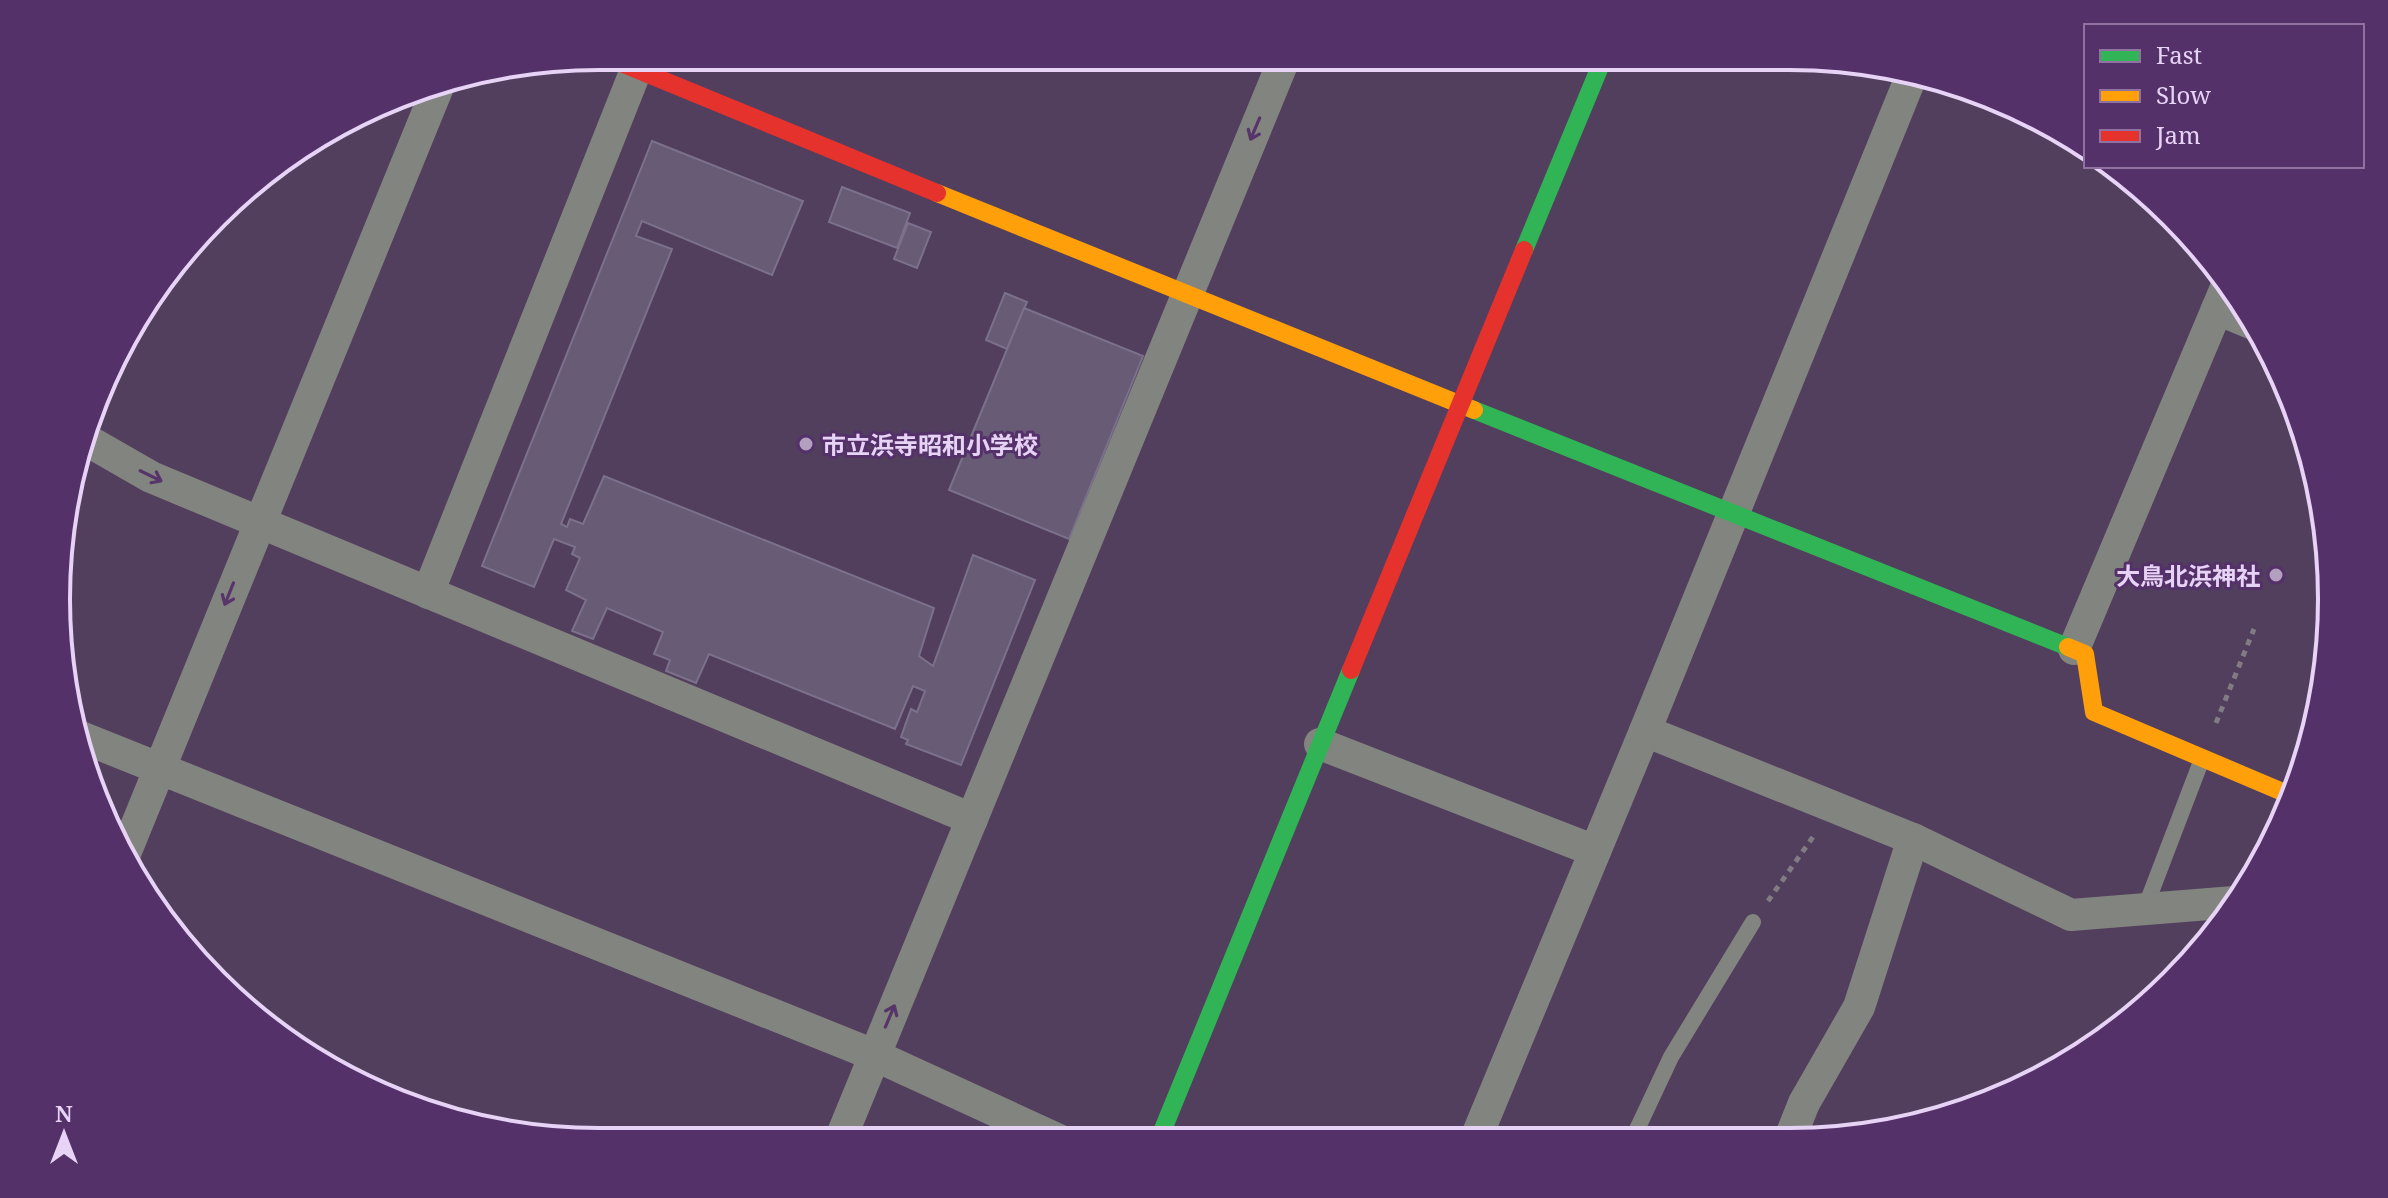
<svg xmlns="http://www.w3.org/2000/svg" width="2388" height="1198" viewBox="0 0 2388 1198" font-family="'Noto Serif','Noto Sans JP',serif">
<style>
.building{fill:#675b76;stroke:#7c718c;stroke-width:2}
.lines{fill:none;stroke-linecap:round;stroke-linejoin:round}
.path{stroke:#827b84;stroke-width:5;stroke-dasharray:6 6;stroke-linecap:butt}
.lane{stroke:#82847f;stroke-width:16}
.street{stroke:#82847f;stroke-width:32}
.fast{stroke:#30b455;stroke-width:18}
.slow{stroke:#ff9f0a;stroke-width:18}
.jam{stroke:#e5322d;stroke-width:18}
.oneway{stroke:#57356b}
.poi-dot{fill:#b39fc0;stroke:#55316a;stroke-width:3}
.labels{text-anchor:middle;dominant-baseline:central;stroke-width:6;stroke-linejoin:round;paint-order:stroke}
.poi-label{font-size:24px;font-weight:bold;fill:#e7d3f5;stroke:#55316a;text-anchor:start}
.rim{fill:none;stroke:#e7d3f5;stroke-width:4}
</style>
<rect width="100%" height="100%" fill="#523e5d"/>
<g class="building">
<path d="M652,141L803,201L772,275L642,221L636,236L672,249L561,524L567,527L570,519L583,524L604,476L934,608L919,656L933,666L973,555L1035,580L961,765L906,744L908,740L901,737L911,709L917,712L925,691L913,686L895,729L709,654L696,683L666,671L670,660L654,654L663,632L607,608L593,639L572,631L586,600L566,590L580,558L572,554L575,547L554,539L534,587L482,566Z"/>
<path d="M842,187L910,213L897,248L829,222Z"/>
<path d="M908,223L931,232L917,268L894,259Z"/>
<path d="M1005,293L1027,302L1007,349L986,340Z"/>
<path d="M1024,308L1143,356L1069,539L949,490Z"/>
</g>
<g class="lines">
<g class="path">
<path d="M2216,723L2254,629"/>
<path d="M1768,901L1815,834"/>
</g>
<g class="lane">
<path d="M2145,908L2202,759"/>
<path d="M1633,1138L1671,1057L1753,922"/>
</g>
<g class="street">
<path d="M2217,309L2258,326"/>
<path d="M83,438L151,477L972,819"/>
<path d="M428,593L636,70"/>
<path d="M2074,649L2228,283"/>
<path d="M1645,731L1913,839L2071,915L2234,902"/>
<path d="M81,737L874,1055L1059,1140"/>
<path d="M1320,744L1595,851"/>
<path d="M124,856L440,82"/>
<path d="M1476,1138L1645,731L1913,72"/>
<path d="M1790,1138L1804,1103L1859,1007L1913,839"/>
<path d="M840,1140L1285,57"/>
</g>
<g class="fast">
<path d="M1524,250L1604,57"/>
<path d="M1474,410L2068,647"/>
<path d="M1159,1139L1351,670"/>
</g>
<g class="slow">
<path d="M937,193L1474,410"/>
<path d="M2068,647L2085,654L2094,712L2292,796"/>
</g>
<g class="jam">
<path d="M604,56L937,193"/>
<path d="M1351,670L1524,250"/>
</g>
</g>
<defs><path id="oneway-shaft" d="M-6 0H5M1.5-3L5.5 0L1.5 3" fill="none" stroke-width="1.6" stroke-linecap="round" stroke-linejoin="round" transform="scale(2)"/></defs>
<g class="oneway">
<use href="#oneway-shaft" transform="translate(1255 129) rotate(113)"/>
<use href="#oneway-shaft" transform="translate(151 476) rotate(26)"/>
<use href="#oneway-shaft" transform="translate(229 594) rotate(112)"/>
<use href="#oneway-shaft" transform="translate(890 1016) rotate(-67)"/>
</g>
<g class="poi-dot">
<circle cx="806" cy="444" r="8"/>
<circle cx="2276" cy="575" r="8"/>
</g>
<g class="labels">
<g class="poi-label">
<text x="822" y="444">市立浜寺昭和小学校</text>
<text x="2260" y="575" text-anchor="end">大鳥北浜神社</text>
</g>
</g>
<path d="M0 0H2388V1198H0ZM599 70H1789A529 529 0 0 1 2318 599V599A529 529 0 0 1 1789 1128H599A529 529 0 0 1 70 599V599A529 529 0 0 1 599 70Z" fill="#55316a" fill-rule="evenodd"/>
<path class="rim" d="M599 70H1789A529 529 0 0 1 2318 599V599A529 529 0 0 1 1789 1128H599A529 529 0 0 1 70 599V599A529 529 0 0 1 599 70Z"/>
<rect x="2084" y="24" width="280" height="144" fill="#55316a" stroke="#8f72a2" stroke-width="2"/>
<rect x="2100" y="50" width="40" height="12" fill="#30b455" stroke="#8f72a2" stroke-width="2"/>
<text x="2156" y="64" font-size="24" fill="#e7d3f5">Fast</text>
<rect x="2100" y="90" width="40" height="12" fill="#ff9f0a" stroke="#8f72a2" stroke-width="2"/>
<text x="2156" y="104" font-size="24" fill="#e7d3f5">Slow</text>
<rect x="2100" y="130" width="40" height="12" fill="#e5322d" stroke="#8f72a2" stroke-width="2"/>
<text x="2156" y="144" font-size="24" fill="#e7d3f5">Jam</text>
<g transform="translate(64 1134)" stroke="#55316a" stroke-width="6" paint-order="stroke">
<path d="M0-6L14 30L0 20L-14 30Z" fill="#e7d3f5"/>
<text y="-12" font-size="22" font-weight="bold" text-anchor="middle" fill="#e7d3f5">N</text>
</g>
</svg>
